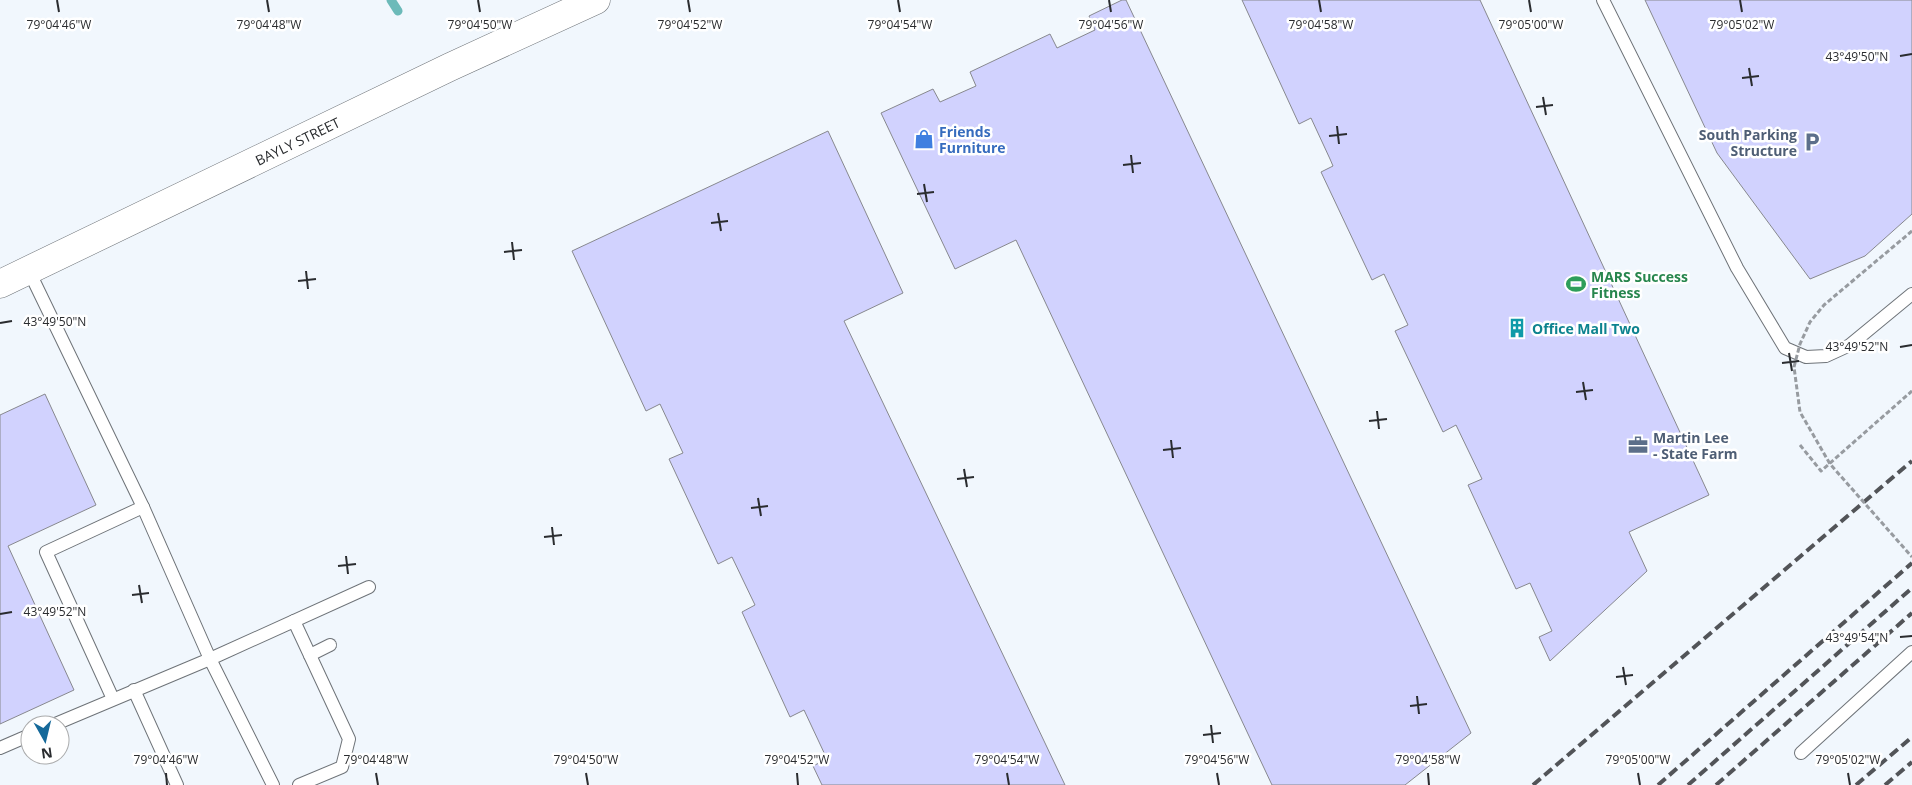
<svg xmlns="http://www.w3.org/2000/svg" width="1912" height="785" viewBox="0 0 1912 785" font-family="'Open Sans',sans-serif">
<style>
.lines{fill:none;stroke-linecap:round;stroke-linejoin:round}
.stream{stroke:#6cbab9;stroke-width:9}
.building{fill:#d1d2fe;stroke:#87888e}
.service-casing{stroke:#6e7378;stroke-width:14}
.secondary-casing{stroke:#6e7378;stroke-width:29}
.path{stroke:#979ba0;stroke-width:3;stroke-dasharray:5 2.5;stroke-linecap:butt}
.service{stroke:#fff;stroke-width:12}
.secondary{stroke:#fff;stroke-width:28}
.rail{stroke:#525458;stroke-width:4;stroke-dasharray:10 5;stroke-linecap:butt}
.path-bridge{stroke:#979ba0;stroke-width:3;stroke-dasharray:5 2.5;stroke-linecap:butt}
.ticks{fill:none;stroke:#2a2c2f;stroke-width:2}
.labels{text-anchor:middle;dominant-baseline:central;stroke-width:5;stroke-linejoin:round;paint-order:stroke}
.shop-label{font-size:14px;font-weight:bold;fill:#366cbe;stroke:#fff;text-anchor:start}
.service-label{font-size:14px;font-weight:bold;fill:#4e5e75;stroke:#fff;text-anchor:end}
.street-label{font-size:14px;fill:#2a2c2f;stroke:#fff}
.leisure-label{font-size:14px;font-weight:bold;fill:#27864d;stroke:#fff;text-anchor:start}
.culture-label{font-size:14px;font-weight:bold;fill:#0d838f;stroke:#fff;text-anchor:start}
.ticks-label{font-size:12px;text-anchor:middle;fill:#2a2c2f;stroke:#fff;stroke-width:5;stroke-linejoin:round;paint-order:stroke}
</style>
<rect width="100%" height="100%" fill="#f1f7fd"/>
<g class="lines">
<path class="stream" d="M391,0L398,11"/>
</g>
<g class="building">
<path d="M1122,0H1126L1471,733L1405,785H1272L1016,240L955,269L881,113L933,89L940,102L976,86L970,72L1050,34L1057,48L1095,30L1089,16Z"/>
<path d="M1242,0H1480L1709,495L1629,532L1647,571L1550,661L1539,637L1552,631L1530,583L1516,589L1468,485L1482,479L1456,425L1443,432L1395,331L1408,325L1384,274L1372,280L1321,172L1333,166L1330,159L1311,118L1299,124Z"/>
<path d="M1645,0H1912V214L1865,256L1810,279L1717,153Z"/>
<path d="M828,131L903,293L844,321L1065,785H822L813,766L827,759L804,710L790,717L742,612L755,605L732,557L718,564L669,459L683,453L660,404L646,411L572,251Z"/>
<path d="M45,394L96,505L8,546L74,690L0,724V415Z"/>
</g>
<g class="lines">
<defs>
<g id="service">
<path d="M1603,0L1737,268L1785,348L1806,357L1826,356L1850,345L1912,294"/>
<path d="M29,271L143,507L210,659L53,725"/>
<path d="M294,621L349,739L342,767L299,785"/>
<path d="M310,655L330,645"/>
<path d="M134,690L177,785"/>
<path d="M113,699L46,552L143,507"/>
<path d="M0,748L30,735"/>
<path d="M1801,753L1912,652"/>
<path d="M273,785L210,659L369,587"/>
</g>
<g id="secondary">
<path id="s1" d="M0,284L450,67L596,0"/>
</g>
</defs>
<use href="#service" class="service-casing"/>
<use href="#secondary" class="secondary-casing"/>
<g class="path">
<path d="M1700,133L1706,130"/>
<path d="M1800,445L1821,471L1912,391"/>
</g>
<use href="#service" class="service"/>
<use href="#secondary" class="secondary"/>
<g class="rail">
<path d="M1533,785L1912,461"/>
<path d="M1658,785L1912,563"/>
<path d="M1688,785L1912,588"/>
<path d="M1716,785L1912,613"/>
<path d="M1856,785L1912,737"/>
<path d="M1885,785L1912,762"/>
</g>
<path class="path-bridge" d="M1912,231L1824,305L1810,322L1800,344L1794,367L1800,412L1830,464L1912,557"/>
</g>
<path class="ticks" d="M57,0L59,12M267,0L269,12M478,0L480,12M688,0L690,12M898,0L900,12M1109,0L1111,12M1319,0L1321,12M1529,0L1531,12M1740,0L1742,12M1900,56L1912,54M1749,68L1752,86M1742,78L1759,76M1543,97L1546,115M1536,107L1553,105M1337,126L1339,144M1329,136L1347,134M1131,155L1133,173M1123,165L1141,163M924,184L927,202M917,194L934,192M718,213L721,231M711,223L728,221M512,242L514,260M504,252L522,250M306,271L308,289M298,281L316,279M0,323L12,321M1900,347L1912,345M1789,353L1792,371M1782,363L1799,361M1583,382L1586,400M1576,392L1593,390M1377,411L1379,429M1369,421L1387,419M1171,440L1173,458M1163,450L1181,448M964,469L967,487M957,479L974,477M758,498L761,516M751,508L768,506M552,527L554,545M544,537L562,535M346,556L348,574M338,566L356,564M139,585L142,603M132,595L149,593M0,614L12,612M1900,637L1912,636M1623,667L1626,685M1616,677L1633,675M1417,696L1419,714M1410,706L1427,704M1211,725L1213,743M1203,735L1221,733M166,773L167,785M376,773L378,785M586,773L588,785M797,773L798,785M1007,773L1009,785M1217,773L1219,785M1428,773L1429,785M1638,773L1640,785M1848,773L1850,785"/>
<defs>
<symbol id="shop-bare" viewBox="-9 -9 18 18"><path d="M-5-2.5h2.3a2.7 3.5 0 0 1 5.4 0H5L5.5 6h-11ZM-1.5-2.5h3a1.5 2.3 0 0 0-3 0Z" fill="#3f7fe0" stroke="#fff" stroke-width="2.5" paint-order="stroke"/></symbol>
<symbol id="parking-bare" viewBox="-9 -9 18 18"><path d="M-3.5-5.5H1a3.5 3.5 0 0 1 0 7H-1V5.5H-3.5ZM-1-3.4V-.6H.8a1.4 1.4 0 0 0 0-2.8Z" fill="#5c6f8a" stroke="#fff" stroke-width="2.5" paint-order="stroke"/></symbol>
<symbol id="stadium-bare" viewBox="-9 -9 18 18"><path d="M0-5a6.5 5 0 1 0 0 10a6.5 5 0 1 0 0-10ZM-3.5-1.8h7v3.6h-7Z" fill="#2e9e5b" stroke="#fff" stroke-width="2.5" paint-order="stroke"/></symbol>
<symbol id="building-bare" viewBox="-9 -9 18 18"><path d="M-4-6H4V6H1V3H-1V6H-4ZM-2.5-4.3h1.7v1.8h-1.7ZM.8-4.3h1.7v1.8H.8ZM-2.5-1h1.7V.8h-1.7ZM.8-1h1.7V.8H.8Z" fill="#0f9aa8" stroke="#fff" stroke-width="2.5" paint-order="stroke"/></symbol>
<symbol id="office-bare" viewBox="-9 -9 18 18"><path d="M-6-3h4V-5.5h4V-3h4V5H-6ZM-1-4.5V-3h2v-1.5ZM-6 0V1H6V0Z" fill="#5c6f8a" stroke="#fff" stroke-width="2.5" paint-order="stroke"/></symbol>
</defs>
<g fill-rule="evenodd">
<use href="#shop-bare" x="910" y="125" width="28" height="28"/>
<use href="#parking-bare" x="1798" y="128" width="28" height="28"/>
<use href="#stadium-bare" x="1562" y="270" width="28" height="28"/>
<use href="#building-bare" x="1503" y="314" width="28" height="28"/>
<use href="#office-bare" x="1624" y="431" width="28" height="28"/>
</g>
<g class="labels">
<g class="shop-label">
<text x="939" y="131">Friends<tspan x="939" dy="16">Furniture</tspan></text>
</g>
<g class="service-label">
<text x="1797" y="134">South Parking<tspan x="1797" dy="16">Structure</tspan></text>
<text x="1653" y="437" text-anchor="start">Martin Lee<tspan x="1653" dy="16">- State Farm</tspan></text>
</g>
<g class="street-label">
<text stroke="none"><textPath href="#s1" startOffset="330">BAYLY STREET</textPath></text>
</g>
<g class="leisure-label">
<text x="1591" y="276">MARS Success<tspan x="1591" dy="16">Fitness</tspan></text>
</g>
<g class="culture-label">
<text x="1532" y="328">Office Mall Two</text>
</g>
</g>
<g class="ticks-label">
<text x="59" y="29">79°04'46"W</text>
<text x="269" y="29">79°04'48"W</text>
<text x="480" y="29">79°04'50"W</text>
<text x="690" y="29">79°04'52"W</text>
<text x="900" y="29">79°04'54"W</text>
<text x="1111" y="29">79°04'56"W</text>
<text x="1321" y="29">79°04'58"W</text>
<text x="1531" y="29">79°05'00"W</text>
<text x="1742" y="29">79°05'02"W</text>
<text x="1857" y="61">43°49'50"N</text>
<text x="55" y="326">43°49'50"N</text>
<text x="1857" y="351">43°49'52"N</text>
<text x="55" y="616">43°49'52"N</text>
<text x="1857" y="642">43°49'54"N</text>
<text x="166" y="764">79°04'46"W</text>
<text x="376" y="764">79°04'48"W</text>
<text x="586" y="764">79°04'50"W</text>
<text x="797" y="764">79°04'52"W</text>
<text x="1007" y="764">79°04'54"W</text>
<text x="1217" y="764">79°04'56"W</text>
<text x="1428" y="764">79°04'58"W</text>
<text x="1638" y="764">79°05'00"W</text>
<text x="1848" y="764">79°05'02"W</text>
</g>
<g transform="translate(45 740) rotate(172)"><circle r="24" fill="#ffffff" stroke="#aaabac"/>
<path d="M0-4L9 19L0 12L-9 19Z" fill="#15699a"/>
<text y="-8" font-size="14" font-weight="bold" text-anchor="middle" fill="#2a2c2f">N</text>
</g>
</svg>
